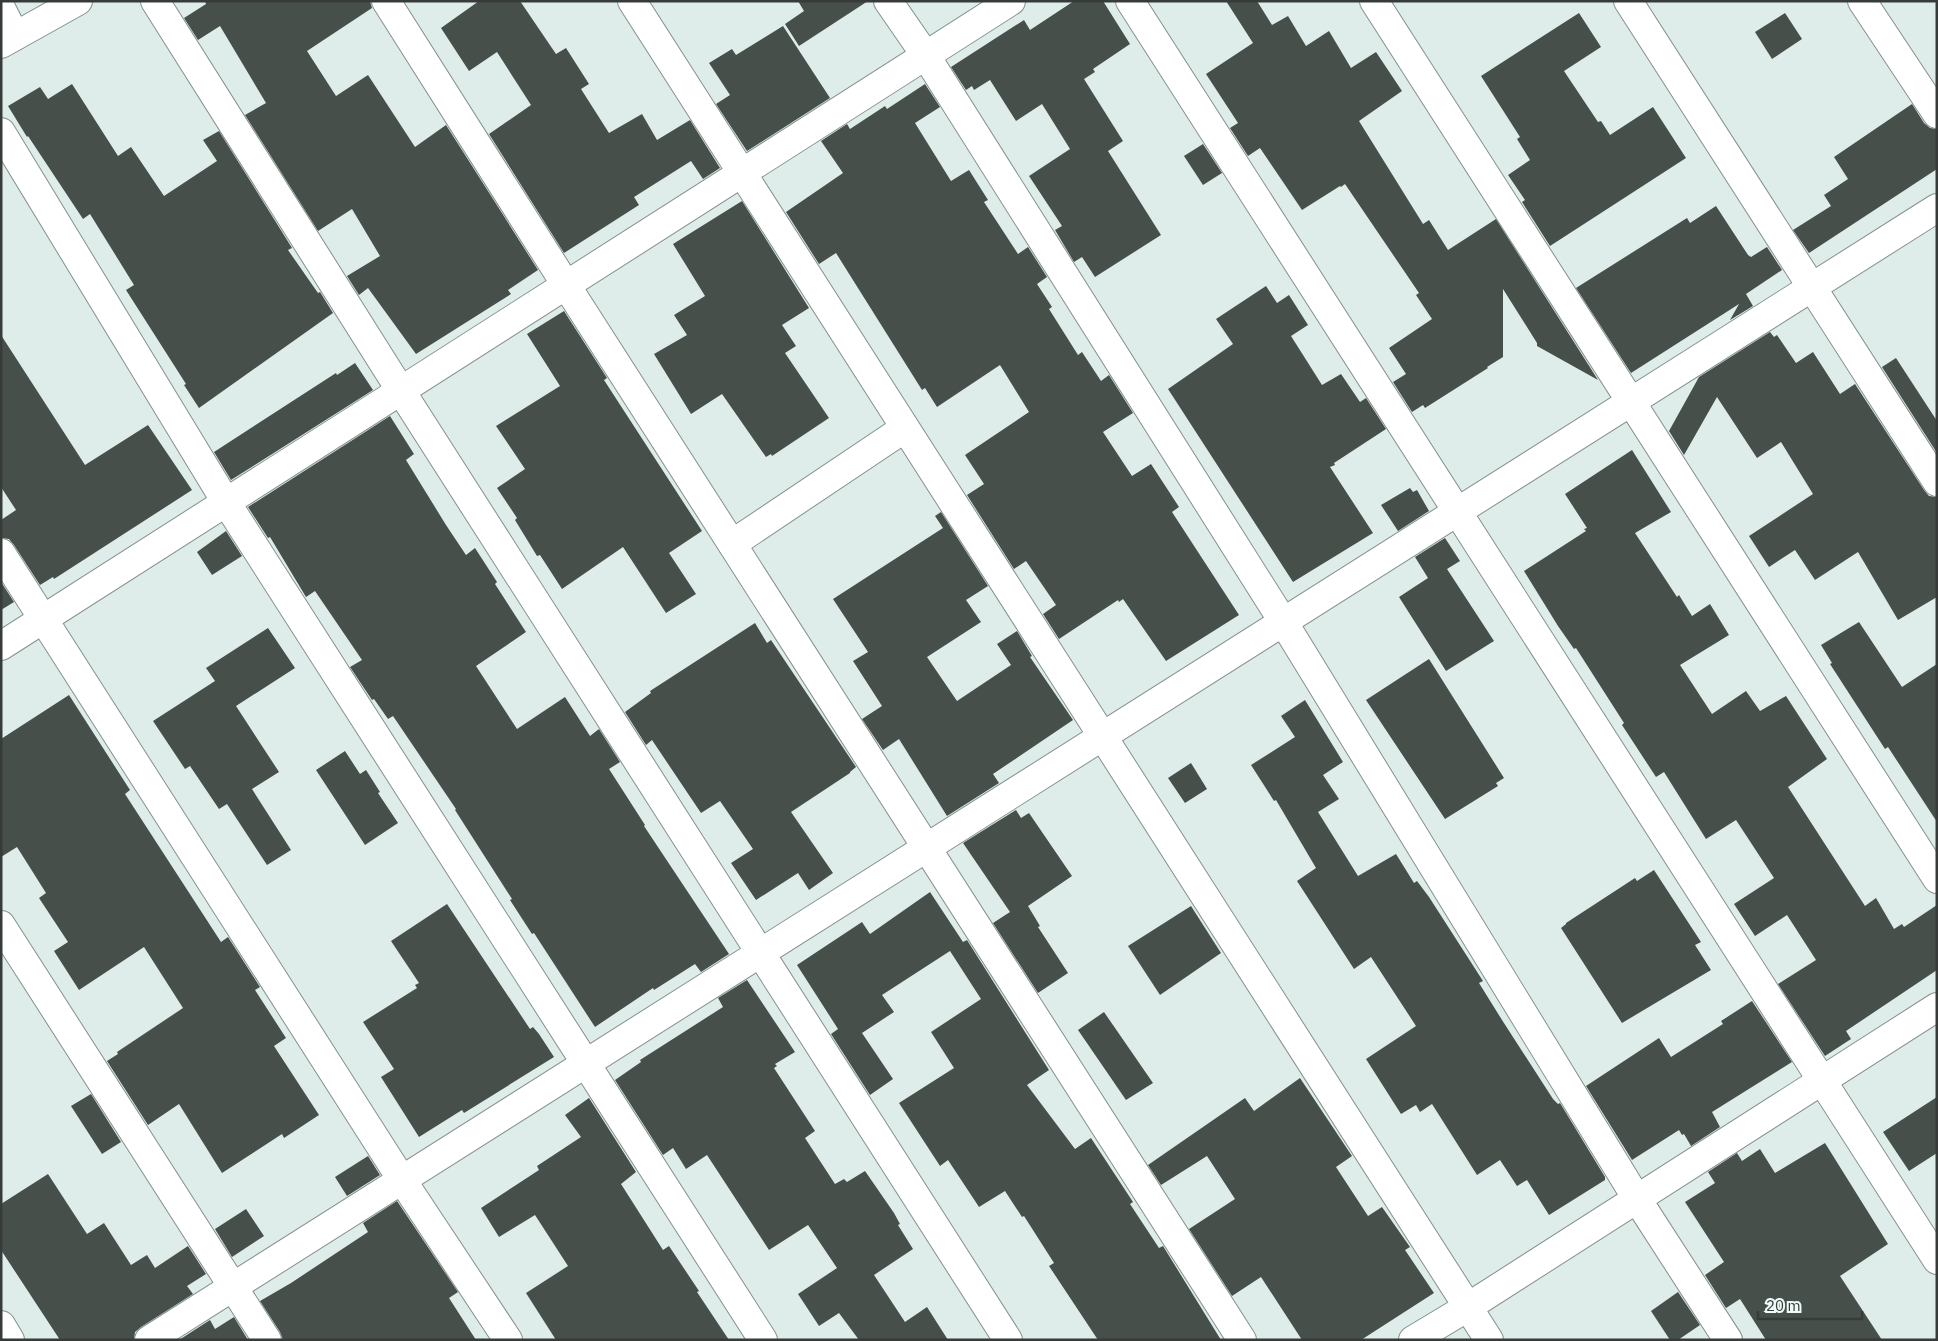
<svg xmlns="http://www.w3.org/2000/svg" width="1938" height="1341" viewBox="0 0 1938 1341" font-family="'IBM Plex Sans',sans-serif">
<style>
.building{fill:#464f4a}
.lines{fill:none;stroke-linecap:round;stroke-linejoin:round}
.minor-casing{stroke:#84918e;stroke-width:30}
.minor{stroke:#fff;stroke-width:28}
</style>
<rect width="100%" height="100%" fill="#dfedea"/>
<g class="building">
<path d="M205,1H370L372,8L307,51L336,96L368,75L415,147L446,125L538,270L508,290L511,294L416,354L368,288L359,295L347,276L380,256L352,209L318,231L245,115L266,103L220,26L198,40L184,18L206,4Z"/>
<path d="M479,1H520L556,54L566,48L589,84L581,89L609,133L642,114L657,140L690,120L720,168L703,179L691,161L634,197L639,205L564,253L489,134L531,105L497,52L469,71L441,28Z"/>
<path d="M798,1H868L799,46L785,24L804,11Z"/>
<path d="M1074,1H1103L1130,44L1093,69L1095,72L1084,79L1123,141L1108,151L1161,235L1095,277L1082,257L1074,262L1055,230L1062,226L1029,176L1070,149L1042,104L1016,121L990,80L974,90L972,86L966,90L951,67L1024,20L1030,30Z"/>
<path d="M1226,1H1257L1272,25L1288,16L1306,46L1329,31L1351,68L1376,52L1402,91L1359,121L1423,224L1429,220L1448,250L1496,219L1598,380L1537,346V343L1503,289V357L1487,367L1488,368L1425,408L1423,405L1412,412L1393,382L1406,374L1389,348L1432,319L1416,295L1419,293L1345,184L1341,187L1340,186L1302,210L1260,148L1248,156L1230,128L1238,123L1206,74L1253,43Z"/>
<path d="M1579,13L1601,47L1564,71L1598,122L1601,121L1610,135L1653,107L1686,158L1550,246L1522,202L1525,200L1508,175L1530,160L1517,139L1520,137L1481,76Z"/>
<path d="M1785,13L1802,39L1772,59L1755,32Z"/>
<path d="M783,26L830,98L747,151L716,104L730,95L709,63L732,49L736,55Z"/>
<path d="M72,84L118,156L131,147L164,196L217,161L203,140L219,131L292,248L288,250L318,293L320,292L333,313L199,408L184,385L186,384L126,290L134,285L90,214L83,219L28,136L27,137L8,106L40,87L48,99Z"/>
<path d="M925,84L940,107L915,123L951,181L969,170L988,200L984,202L1018,254L1028,247L1047,277L1037,284L1052,307L1049,309L1078,355L1082,352L1101,381L1109,375L1133,413L1103,432L1132,476L1151,464L1179,507L1172,512L1239,615L1166,661L1123,599L1119,602L1118,600L1059,639L1043,614L1056,605L1026,561L1014,569L967,495L984,484L965,455L1029,412L1000,365L937,407L925,388L922,390L836,253L819,264L786,212L843,173L821,141L847,124L850,129L885,106L887,109Z"/>
<path d="M1912,104L1924,123L1930,128L1937,129V169L1809,253L1793,230L1831,206L1824,195L1848,179L1834,157Z"/>
<path d="M1203,144L1222,173L1203,185L1184,156Z"/>
<path d="M742,201L809,308L782,325L796,346L785,353L829,418L772,456L771,454L766,457L722,394L691,414L654,354L687,335L674,315L705,296L673,244Z"/>
<path d="M1716,206L1748,255L1751,257L1767,247L1782,270L1746,294L1753,306L1730,320L1739,304L1631,373L1576,288L1687,218L1690,223Z"/>
<path d="M1266,286L1277,303L1289,295L1308,325L1291,336L1322,385L1341,374L1360,402L1366,398L1386,429L1334,463L1335,465L1330,467L1373,533L1293,582L1168,389L1233,344L1216,319Z"/>
<path d="M564,311L607,378L604,380L702,531L669,553L696,594L666,613L623,547L562,589L540,555L537,556L515,520L517,518L497,488L525,469L496,426L560,386L527,334Z"/>
<path d="M1770,332L1774,337L1777,335L1796,363L1813,352L1840,394L1855,384L1924,490L1929,496L1937,497V597L1898,620L1858,552L1815,580L1795,550L1769,567L1749,536L1813,494L1781,442L1757,458L1717,397L1684,455L1669,431L1699,377Z"/>
<path d="M1,335L85,465L148,425L192,490L54,579L53,577L40,585L14,545L9,539L1,538V520L16,510L1,487Z"/>
<path d="M1896,358L1937,421V453L1882,367Z"/>
<path d="M355,363L373,390L231,480L214,452L336,373L337,375Z"/>
<path d="M390,416L414,454L406,460L446,525L466,555L475,548L497,582L495,584L526,632L476,666L517,729L565,697L590,736L599,729L620,762L609,769L645,825L644,826L729,954L701,972L695,964L654,990L653,988L595,1027L534,933L532,934L510,900L512,899L455,810L456,809L393,716L388,719L374,699L372,700L350,667L362,660L315,591L306,597L270,537L268,538L248,507Z"/>
<path d="M1632,450L1671,512L1635,533L1677,597L1679,595L1692,616L1710,604L1729,635L1680,665L1712,714L1746,691L1760,711L1786,696L1827,759L1788,787L1865,906L1876,898L1894,929L1902,924L1904,927L1937,905V970L1846,1031L1851,1039L1825,1056L1778,984L1816,960L1787,915L1755,936L1734,904L1774,878L1736,820L1706,839L1664,772L1656,777L1622,725L1624,723L1576,648L1574,649L1558,626L1524,571L1586,531L1584,529L1587,528L1565,494Z"/>
<path d="M1410,488L1413,492L1417,490L1429,511L1398,531L1381,505Z"/>
<path d="M941,512L988,586L966,600L981,622L927,657L957,701L1011,665L997,644L1017,631L1032,656L1030,657L1073,720L993,774L999,783L947,816L899,739L883,750L862,719L882,706L853,661L868,652L833,599L943,528L935,516Z"/>
<path d="M226,531L242,556L212,575L197,552Z"/>
<path d="M1445,538L1460,561L1447,569L1494,641L1446,671L1399,597L1428,578L1415,557Z"/>
<path d="M1,582L14,602L1,610Z"/>
<path d="M1859,622L1902,687L1937,664V822L1888,747L1885,749L1830,664L1832,663L1821,645Z"/>
<path d="M755,623L767,643L771,640L856,767L850,772V773L791,812L833,873L809,890L798,873L756,900L731,863L753,849L720,801L701,813L652,740L646,745L625,712L651,693L650,691Z"/>
<path d="M268,628L295,668L236,706L279,772L252,789L291,850L267,865L227,804L219,809L190,766L185,769L153,721L215,681L206,668Z"/>
<path d="M1429,659L1504,778L1496,783L1498,786L1445,819L1366,700Z"/>
<path d="M69,695L130,790L125,794L221,942L228,937L260,987L255,990L286,1038L274,1046L319,1115L284,1138L282,1134L222,1173L179,1104L148,1125L107,1061L118,1054L117,1052L183,1008L144,947L79,990L54,951L68,942L39,898L46,893L17,847L1,857V739Z"/>
<path d="M1305,700L1343,762L1323,775L1339,799L1318,812L1358,876L1396,854L1414,883L1417,881L1429,897L1483,981L1479,983L1502,1020L1553,1099L1558,1104L1560,1103L1605,1177V1180L1549,1215L1527,1180L1517,1186L1500,1160L1477,1175L1432,1104L1420,1112L1416,1105L1401,1114L1366,1059L1416,1026L1371,957L1354,969L1297,881L1316,868L1276,800L1274,801L1251,765L1295,737L1281,716Z"/>
<path d="M345,751L360,774L366,770L380,792L378,793L398,823L365,845L316,770Z"/>
<path d="M1191,763L1207,789L1185,803L1168,778Z"/>
<path d="M1016,810L1021,818L1029,813L1072,876L1028,906L1040,926L1038,927L1068,973L1038,993L993,923L1010,912L963,843Z"/>
<path d="M1654,870L1701,942L1695,945L1711,970L1622,1023L1561,928L1566,924V923L1635,878L1637,881Z"/>
<path d="M930,892L963,942L967,940L1049,1070L1027,1085L1075,1149L1091,1138L1133,1202L1130,1204L1159,1248L1163,1246L1221,1340H1098L1049,1266L1054,1263L1024,1216L1022,1217L1005,1191L979,1207L948,1160L940,1166L899,1103L954,1068L931,1032L981,999L950,951L882,995L894,1012L862,1033L893,1079L870,1095L831,1034L838,1029L797,965L862,922L870,934Z"/>
<path d="M447,904L530,1029L533,1027L539,1034L554,1057L464,1113L462,1110L419,1137L381,1077L394,1069L363,1022L417,988L415,985L419,983L391,941Z"/>
<path d="M1191,906L1221,953L1160,995L1128,946Z"/>
<path d="M747,980L795,1052L775,1064L777,1066L774,1068L815,1131L805,1138L835,1184L844,1179L847,1182L865,1171L894,1213L900,1224L898,1225L913,1249L874,1275L905,1322L927,1307L948,1340H859L839,1313L819,1326L798,1294L837,1268L808,1225L769,1250L707,1155L686,1169L673,1148L663,1155L615,1080L641,1062L640,1060L723,1007L718,998Z"/>
<path d="M1752,1001L1792,1062L1712,1112L1720,1127L1691,1146L1684,1134L1682,1135L1679,1130L1632,1160L1586,1086L1659,1038L1671,1057L1723,1024L1721,1021Z"/>
<path d="M1104,1012L1153,1083L1126,1100L1078,1030Z"/>
<path d="M1300,1078L1352,1156L1336,1167L1368,1216L1382,1207L1410,1247L1405,1250L1434,1293L1361,1340H1302L1261,1277L1232,1296L1189,1229L1235,1199L1207,1156L1161,1185L1148,1165L1245,1098L1254,1111Z"/>
<path d="M91,1094L121,1142L102,1154L71,1106Z"/>
<path d="M1937,1097V1153L1909,1171L1883,1132Z"/>
<path d="M589,1098L636,1172L621,1184L663,1250L669,1246L699,1291L697,1292L729,1340H556L526,1293L568,1266L535,1215L499,1237L481,1208L539,1170L537,1166L581,1137L565,1115Z"/>
<path d="M1825,1143L1888,1244L1840,1276L1882,1340H1766L1740,1299L1726,1308L1705,1275L1724,1262L1685,1202L1715,1183L1708,1172L1737,1153L1742,1161L1760,1149L1775,1173Z"/>
<path d="M368,1156L380,1175L347,1196L335,1177Z"/>
<path d="M48,1174L87,1234L104,1223L131,1265L147,1255L155,1268L188,1246L206,1274L187,1286L193,1294L141,1327L135,1332L134,1340H60L1,1250V1204Z"/>
<path d="M397,1201L458,1292L449,1298L476,1340H283L280,1332L260,1301L291,1283L368,1232L363,1223Z"/>
<path d="M246,1209L264,1236L232,1257L215,1229Z"/>
<path d="M1678,1292L1700,1325L1678,1340H1670L1651,1311Z"/>
<path d="M234,1317L248,1340H179L210,1320L215,1329Z"/>
</g>
<g class="lines">
<defs>
<g id="minor">
<path d="M155,1L401,391L1008,1340"/>
<path d="M386,1L566,285L1242,1340"/>
<path d="M632,1L1489,1340"/>
<path d="M888,1L926,56L1284,623L1637,1199L1728,1340"/>
<path d="M1130,1L1937,1260"/>
<path d="M1374,1L1937,879"/>
<path d="M1628,1L1937,482"/>
<path d="M1862,1L1937,114"/>
<path d="M1,8L15,36"/>
<path d="M1,44L78,1"/>
<path d="M1,132L226,502L763,1340"/>
<path d="M732,544L905,428"/>
<path d="M1,553L402,1180L508,1340"/>
<path d="M1,646L1011,1"/>
<path d="M1,925L267,1340"/>
<path d="M1,1325L10,1340"/>
<path d="M149,1340L1937,208"/>
<path d="M1413,1340L1468,1307L1937,1007"/>
</g>
</defs>
<use href="#minor" class="minor-casing"/>
<use href="#minor" class="minor"/>
</g>
<rect width="1938" height="1341" fill="none" stroke="#373c3b" stroke-width="5"/>
<path d="M1758 1311v8h104v-8" fill="none" stroke="#373c3b" stroke-width="2.5"/>
<text x="1766" y="1311" font-size="15" fill="#373c3b" stroke="#ecfaf8" stroke-width="4" paint-order="stroke">20 m</text>
</svg>
